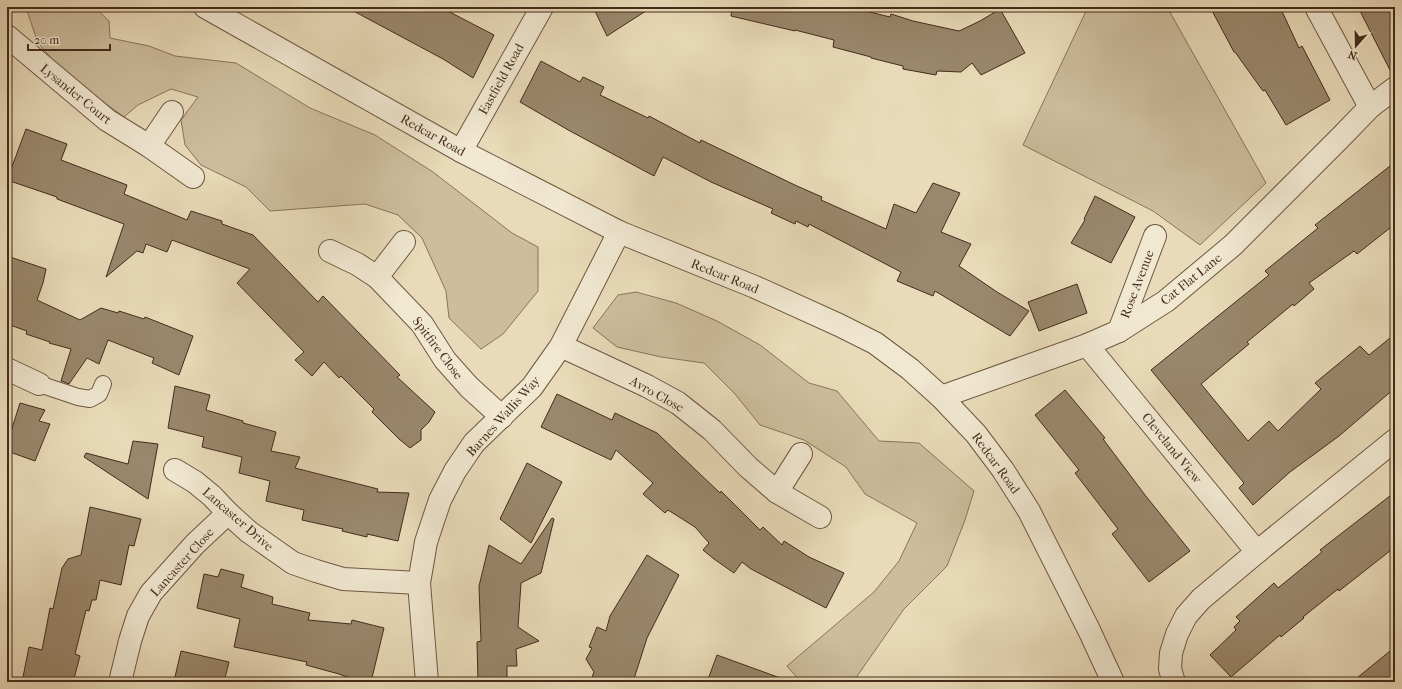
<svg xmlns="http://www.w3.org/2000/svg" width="1402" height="689" viewBox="0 0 1402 689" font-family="'IM FELL French Canon',serif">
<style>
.green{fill:#cdbd9e;stroke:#89745c}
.building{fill:#9a876d;stroke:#452b1a}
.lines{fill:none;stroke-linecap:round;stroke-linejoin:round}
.service-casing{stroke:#6e5742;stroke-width:18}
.minor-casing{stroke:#6e5742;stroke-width:24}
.tertiary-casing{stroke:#6e5742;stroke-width:24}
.service{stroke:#f1e8d2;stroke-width:16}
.minor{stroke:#f1e8d2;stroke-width:22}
.tertiary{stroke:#f1e8d2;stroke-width:22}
.labels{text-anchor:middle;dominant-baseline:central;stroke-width:4;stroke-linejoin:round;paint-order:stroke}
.street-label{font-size:13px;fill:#452b1a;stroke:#f1e8d2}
</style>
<rect width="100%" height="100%" fill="#e9dbb9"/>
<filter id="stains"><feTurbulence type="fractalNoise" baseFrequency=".005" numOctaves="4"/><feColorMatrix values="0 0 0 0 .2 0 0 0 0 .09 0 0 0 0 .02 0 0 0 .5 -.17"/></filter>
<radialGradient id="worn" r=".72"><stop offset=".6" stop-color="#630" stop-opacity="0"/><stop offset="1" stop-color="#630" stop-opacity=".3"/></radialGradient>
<g class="green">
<path d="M27,7H94L109,21L110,38L149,46L175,56L236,63L310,108L375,135L433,172L512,233L538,247V291L503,334L481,349L449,318L446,291L422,238L398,215L365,204L270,211L246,187L201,165L185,145L181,120L198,97L171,89L138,105L124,117L65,74L38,43L26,8Z"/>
<path d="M1088,7H1167L1266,183L1200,245L1153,211L1023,145Z"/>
<path d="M636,292L676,303L717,321L760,345L809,383L837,391L879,441L919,443L974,491L965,520L947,566L904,609L853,682H801L787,666L874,592L899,561L917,523L865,494L846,467L804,440L760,425L735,394L704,363L661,357L617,347L593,328L618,295Z"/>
</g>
<g class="building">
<path d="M346,7H440L494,35L473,78L443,59Z"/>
<path d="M593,7H652L607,36Z"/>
<path d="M732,7H849L890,17L891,14L913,21L959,31L980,21L1000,9L1025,53L981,75L972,63L961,72L937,71L936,75L903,69V66L871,58V57L833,47L834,40L795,30V31L731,16Z"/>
<path d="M1210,7H1280L1299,48L1302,46L1330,100L1286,125L1265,90L1263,91L1235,52H1234Z"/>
<path d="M1358,7H1395V76H1393Z"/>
<path d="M541,61L580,82L583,77L604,87L600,95L648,118L649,116L700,143L701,140L797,186L822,197L821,200L886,229L894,204L916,213L933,183L960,193L941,232L971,244L959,266L997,292L1029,311L1010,336L935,291L933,296L897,281L901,272L809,224L808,227L796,221L795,224L771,213L773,209L711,182L663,157L654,176L570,131L520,102Z"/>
<path d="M26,129L67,144L61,160L127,185L124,194L187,220L191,211L222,221V224L253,235L318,302L323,296L400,375L397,377L435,412L429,422L421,430V440L410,448L399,439L372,412L374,409L341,376L339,378L324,362L312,376L295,360L304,352L237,283L250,269L172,240L167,252L146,244L143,253L137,251L106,277L124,224L57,199V197L7,180Z"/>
<path d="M1395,162V224L1357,254L1354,251L1309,283L1314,289L1294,306L1293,304L1247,342L1249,344L1201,384L1248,441L1269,421L1278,431L1321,389L1315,383L1360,346L1369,355L1395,334V388L1339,436L1290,472L1253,505L1239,488L1244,483L1151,370L1269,275L1265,271L1318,228L1315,225Z"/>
<path d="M1095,196L1135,217L1111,263L1071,243L1085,220L1084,219Z"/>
<path d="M7,256L46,269L43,283L37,300L80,320L101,308L118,313L119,311L144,319L145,317L193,336L179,375L152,363L154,358L108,340L99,364L87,358L69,384L61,381L71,349L49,343L50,342L26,334L27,331L7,324Z"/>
<path d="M1077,284L1087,313L1039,331L1028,302Z"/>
<path d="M175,386L210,395L206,410L243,421V423L276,432L271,451L300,457L295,468L378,489L377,492L409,493L398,541L367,534V537L342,531L343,529L302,520L304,510L266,501L270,481L239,473L242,457L202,447L204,437L168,428Z"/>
<path d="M1065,390L1105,438L1103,439L1145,495L1190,551L1149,582L1112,534L1118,529L1075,473L1079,470L1035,415Z"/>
<path d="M557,394L612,420L615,413L657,433L720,493L721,491L760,530L763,527L782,545L784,541L809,557L844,573L826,608L751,569L742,562L734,573L714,559L703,550L709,543L695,527L668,510L665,513L643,494L653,483L616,450L611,460L541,427Z"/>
<path d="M20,403L45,410L39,421L50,424L35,461L7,451V444Z"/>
<path d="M133,441L158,444L148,499L84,457L86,453L128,464Z"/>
<path d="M527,463L562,482L531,543L500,519Z"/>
<path d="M1395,492V547L1339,591L1338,589L1303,617L1304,618L1281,637L1280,635L1231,677L1210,655L1236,630L1234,627L1240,621L1236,617L1274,583L1278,588L1322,552L1320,550Z"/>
<path d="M90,507L141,519L134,546L129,545L121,585L100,580L96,600H92L89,611L86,610L75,654L80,656L73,682H22L29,647L42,650L50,608L53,609L62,568L68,559L81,555Z"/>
<path d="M552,518L554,519L541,573L521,583L518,627L539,641L516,649L517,666H507V682H478L477,642L481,641L479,586L489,545L521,564Z"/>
<path d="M647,555L679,575L647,638L633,682H590L594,672L586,659L592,648L589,647L597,627L606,631L610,616Z"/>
<path d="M221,569L244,575L241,587L273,597L272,604L310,613L308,620L351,624L352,620L384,628L371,682H361L339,674L306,665L307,662L234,647L240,619L197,608L204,574L218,577Z"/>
<path d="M1395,647V682H1352Z"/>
<path d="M181,651L229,662L224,682H199L175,677Z"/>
<path d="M717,655L783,679V682H707Z"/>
</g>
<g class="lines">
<defs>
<path id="service" d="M39,384L78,397L90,399L99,394L103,384"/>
<g id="minor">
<path d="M1316,7L1370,107"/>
<path d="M7,36L107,120L149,146L193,177"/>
<path d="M149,146L172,112"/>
<path d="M461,151L542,7"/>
<path d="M330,251L357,264L377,277L422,324L445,360L469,387L502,417"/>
<path d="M377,277L404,242"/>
<path d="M1119,331L1155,236"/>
<path d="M1087,345L1257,552"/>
<path d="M561,346L647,386L678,403L712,430L748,467L777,492L820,517"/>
<path d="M7,369L39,384"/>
<path d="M941,397L1087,345L1119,331L1166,301L1233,245L1342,136L1370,107L1395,88"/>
<path d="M175,470L195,482L212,496L228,513L249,532L293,563L316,571L343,579L419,583"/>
<path d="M777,492L801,454"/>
<path d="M120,682L130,641L138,616L151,593L195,544L228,513"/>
<path d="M427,682L419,583L426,542L440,500L455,471L474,443L532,387L561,346L619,232"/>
<path d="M1174,682L1170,669L1171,653L1177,634L1186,616L1201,599L1257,552L1395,440"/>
</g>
<path id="tertiary" d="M205,7L461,151L619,232L755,287L839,325L875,343L910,369L941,397L976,434L1003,470L1029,511L1089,630L1113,682"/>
</defs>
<use href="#service" class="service-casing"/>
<use href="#minor" class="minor-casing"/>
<use href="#tertiary" class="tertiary-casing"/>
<use href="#service" class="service"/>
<use href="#minor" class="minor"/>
<use href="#tertiary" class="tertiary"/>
</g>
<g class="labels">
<g class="street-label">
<text transform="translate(501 79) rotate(-61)">Eastfield Road</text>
<text transform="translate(76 94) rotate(39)">Lysander Court</text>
<text transform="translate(433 135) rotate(29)">Redcar Road</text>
<text transform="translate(725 276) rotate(22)">Redcar Road</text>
<text transform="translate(1191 279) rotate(-39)">Cat Flat Lane</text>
<text transform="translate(1137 284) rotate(-69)">Rose Avenue</text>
<text transform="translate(438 348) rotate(53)">Spitfire Close</text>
<text transform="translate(657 394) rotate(29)">Avro Close</text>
<text transform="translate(503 416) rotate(-48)">Barnes Wallis Way</text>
<text transform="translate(1172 448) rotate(51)">Cleveland View</text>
<text transform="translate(996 463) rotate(54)">Redcar Road</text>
<text transform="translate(238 519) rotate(41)">Lancaster Drive</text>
<text transform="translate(182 562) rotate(-48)">Lancaster Close</text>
</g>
</g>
<rect width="1402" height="689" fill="none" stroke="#e9dbb9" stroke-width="24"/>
<rect x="8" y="8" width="1386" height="673" fill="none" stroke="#452b1a" stroke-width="2"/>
<rect x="12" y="12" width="1378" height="665" fill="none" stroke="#452b1a"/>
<g transform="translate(1356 46) rotate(200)" stroke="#f1e8d2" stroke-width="3" paint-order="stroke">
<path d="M0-3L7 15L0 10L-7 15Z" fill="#452b1a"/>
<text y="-6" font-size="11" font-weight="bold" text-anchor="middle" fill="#452b1a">N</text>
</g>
<path d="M28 44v6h82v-6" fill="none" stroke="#452b1a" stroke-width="2"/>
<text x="34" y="44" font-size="12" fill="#452b1a" stroke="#f1e8d2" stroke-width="3" paint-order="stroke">20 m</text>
<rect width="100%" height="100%" filter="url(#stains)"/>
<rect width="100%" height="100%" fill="url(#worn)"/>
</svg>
